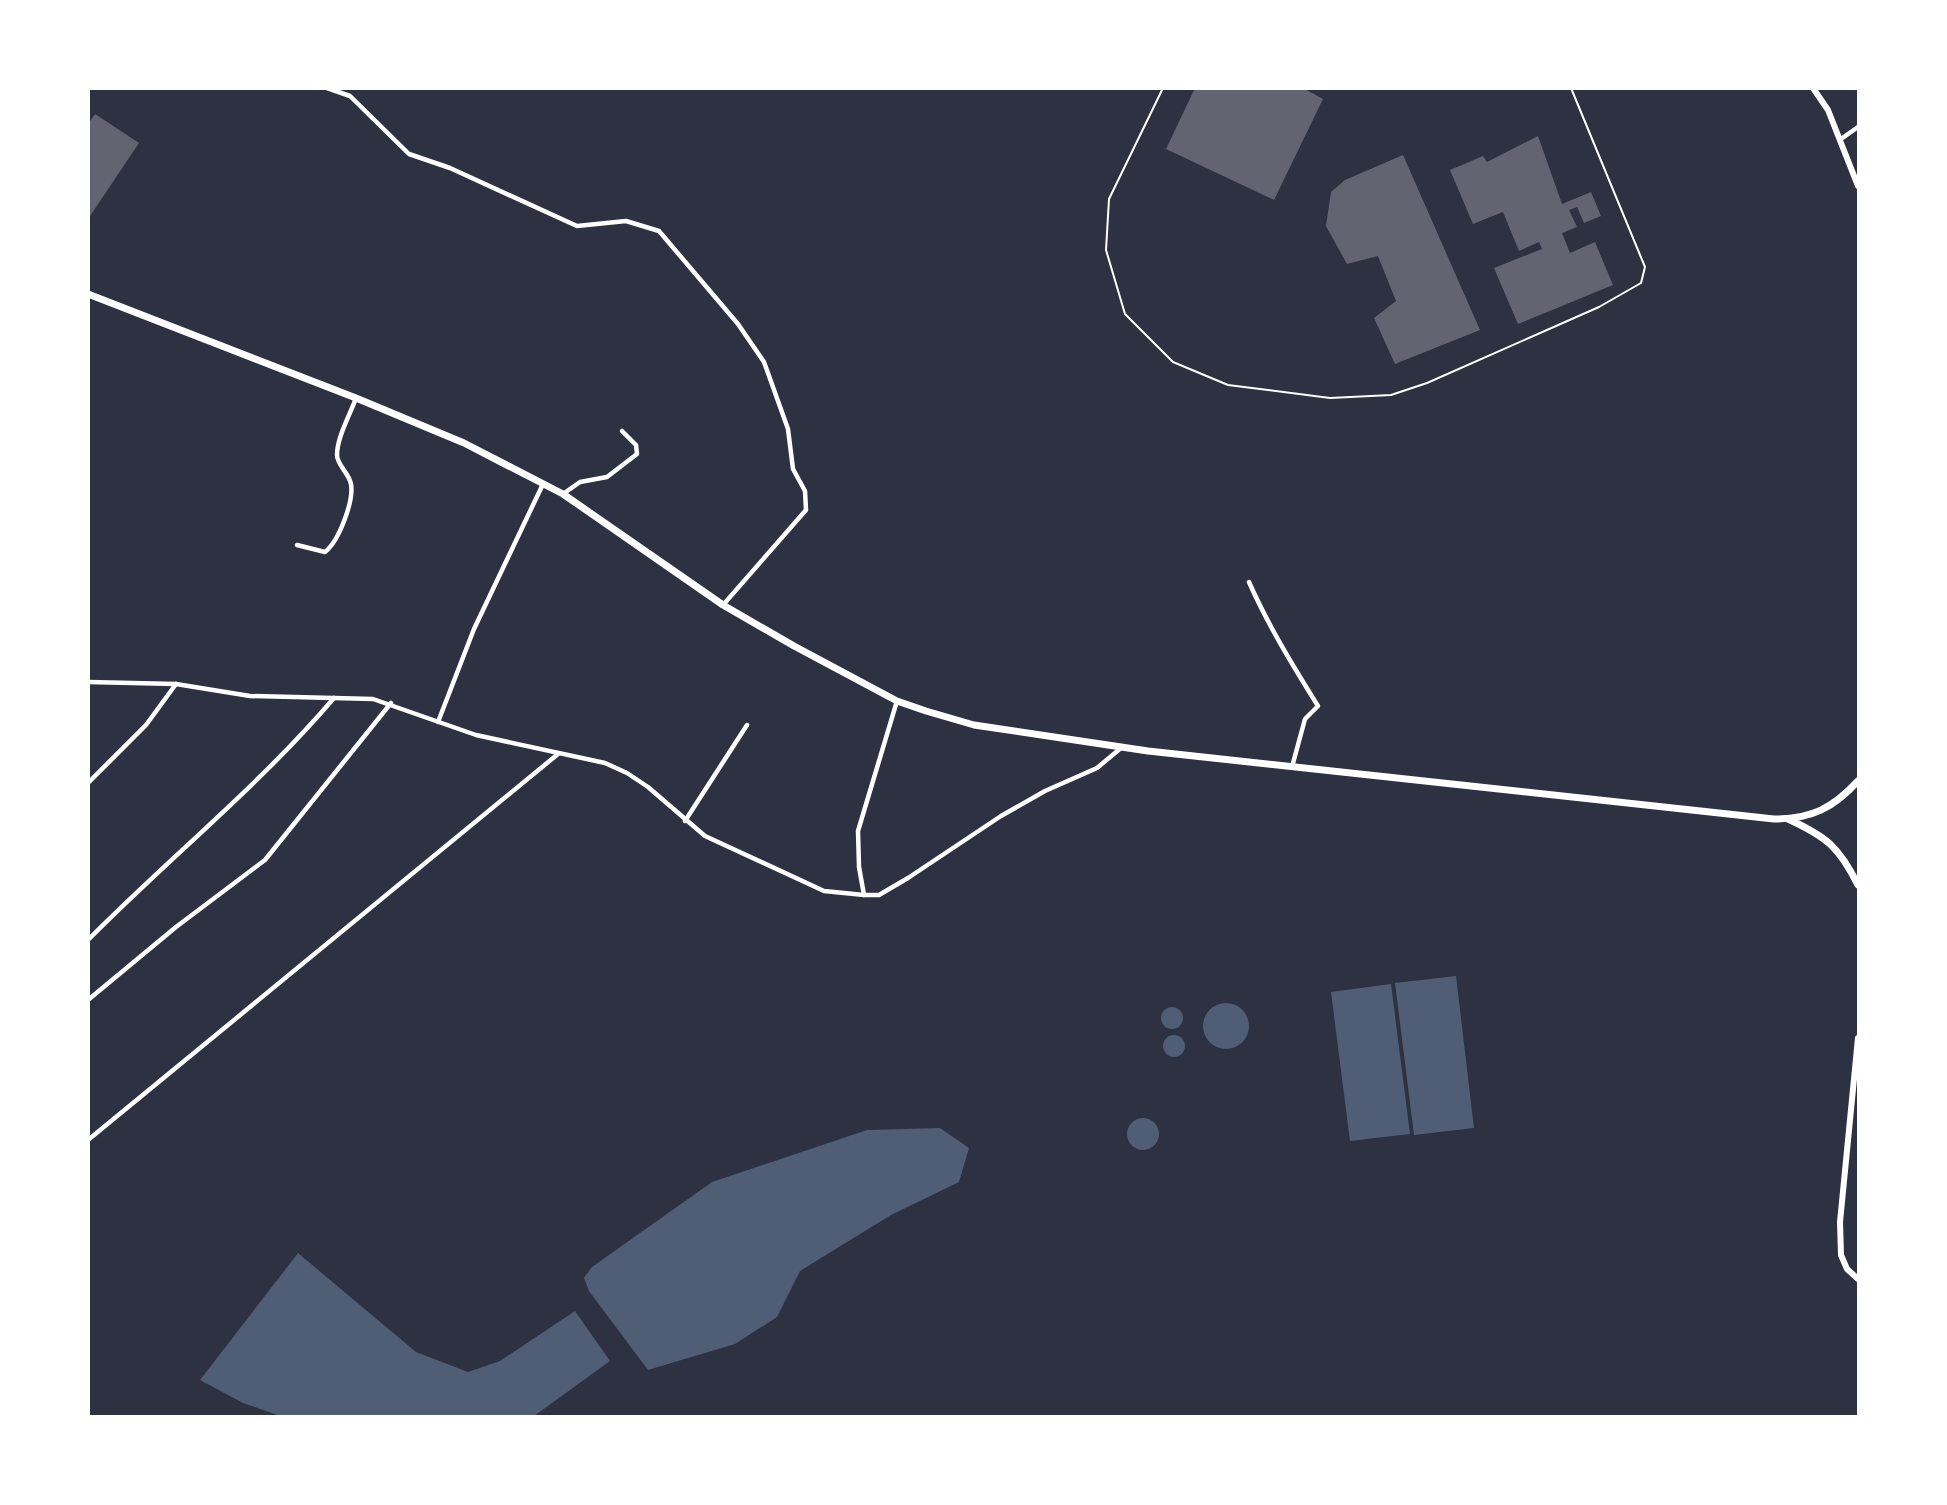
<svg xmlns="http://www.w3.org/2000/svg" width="1947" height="1505" viewBox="0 0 1947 1505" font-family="Raleway,sans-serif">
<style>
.water{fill:#4f5d75}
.building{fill:#626471}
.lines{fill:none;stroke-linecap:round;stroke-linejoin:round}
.service{stroke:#fff;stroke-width:2}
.minor{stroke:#fff;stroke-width:4.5}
.secondary{stroke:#fff;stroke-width:6}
.primary{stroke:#fff;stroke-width:7}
</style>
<rect width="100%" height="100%" fill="#2d3142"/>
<g class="water">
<path d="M1456,976L1474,1128L1414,1135L1395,983Z"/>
<path d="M1391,984L1410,1134L1350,1141L1331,992Z"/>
<circle cx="1226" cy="1026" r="23"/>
<circle cx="1172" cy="1018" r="11"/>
<circle cx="1174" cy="1046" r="11"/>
<circle cx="1143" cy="1134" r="16"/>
<path d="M940,1128L969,1148L959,1182L891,1215L800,1271L777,1317L735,1344L648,1370L589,1291L584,1278L592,1267L712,1182L867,1130Z"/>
<path d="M298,1253L416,1352L468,1372L500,1361L575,1311L610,1361L534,1416H280L243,1403L200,1380Z"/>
</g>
<g class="building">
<path d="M1195,88H1303L1323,99L1274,200L1166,149Z"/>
<path d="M95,114L139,143L88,219V124Z"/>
<path d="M1538,136L1562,204L1591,192L1601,216L1584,223L1577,207L1569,210L1577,227L1562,233L1570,253L1595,242L1613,285L1518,324L1494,268L1542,249L1539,242L1519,251L1503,212L1473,224L1450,170L1483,156L1487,162Z"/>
<path d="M1403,155L1480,330L1395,364L1374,318L1396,301L1378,256L1347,264L1326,226L1331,192L1345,180Z"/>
</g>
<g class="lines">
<path class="service" d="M1163,88L1109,199L1106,250L1125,314L1173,362L1228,385L1330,398L1391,395L1427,383L1599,307L1641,283L1645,267L1571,88"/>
<g class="minor">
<path d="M327,88L350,96L409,154L450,168L577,226L626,221L659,231L738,324L764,362L788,429L793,469L805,491L806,510L723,605"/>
<path d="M1841,139L1858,127"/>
<path d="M563,494L580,482L607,477L637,454L636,445L622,431"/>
<path d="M297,545L325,552C339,541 354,501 351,484C349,473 337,465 337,455C337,437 350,415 356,398"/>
<path d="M1249,582C1268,625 1293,666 1318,706L1305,719L1292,767"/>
<path d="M88,682L176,684L250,696L373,699L476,735L605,763L627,773L648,787L705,836L824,891L864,895H879L908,878L1001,816L1045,791L1097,768L1121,748"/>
<path d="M438,722L474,629L543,484"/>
<path d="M88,783L146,725L176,684"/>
<path d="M685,821L747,725"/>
<path d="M864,895L859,867L858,831L897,701"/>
<path d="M88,940C169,858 259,786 334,698"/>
<path d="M88,1000L176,927L265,860L391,703"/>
<path d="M88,1140L558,754"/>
</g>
<g class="secondary">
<path d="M1813,88L1828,110L1858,186"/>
<path d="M1858,1038L1840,1222L1841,1255L1847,1269L1858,1279"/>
</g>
<g class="primary">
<path d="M88,294L356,398L464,443L563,494L723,605L794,646L897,701L926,711L974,725L1148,751L1774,819C1812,819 1833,808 1858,781"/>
<path d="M1788,819C1827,837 1839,847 1858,885"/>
</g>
</g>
<rect width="1947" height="1505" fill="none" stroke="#ffffff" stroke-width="180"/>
</svg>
